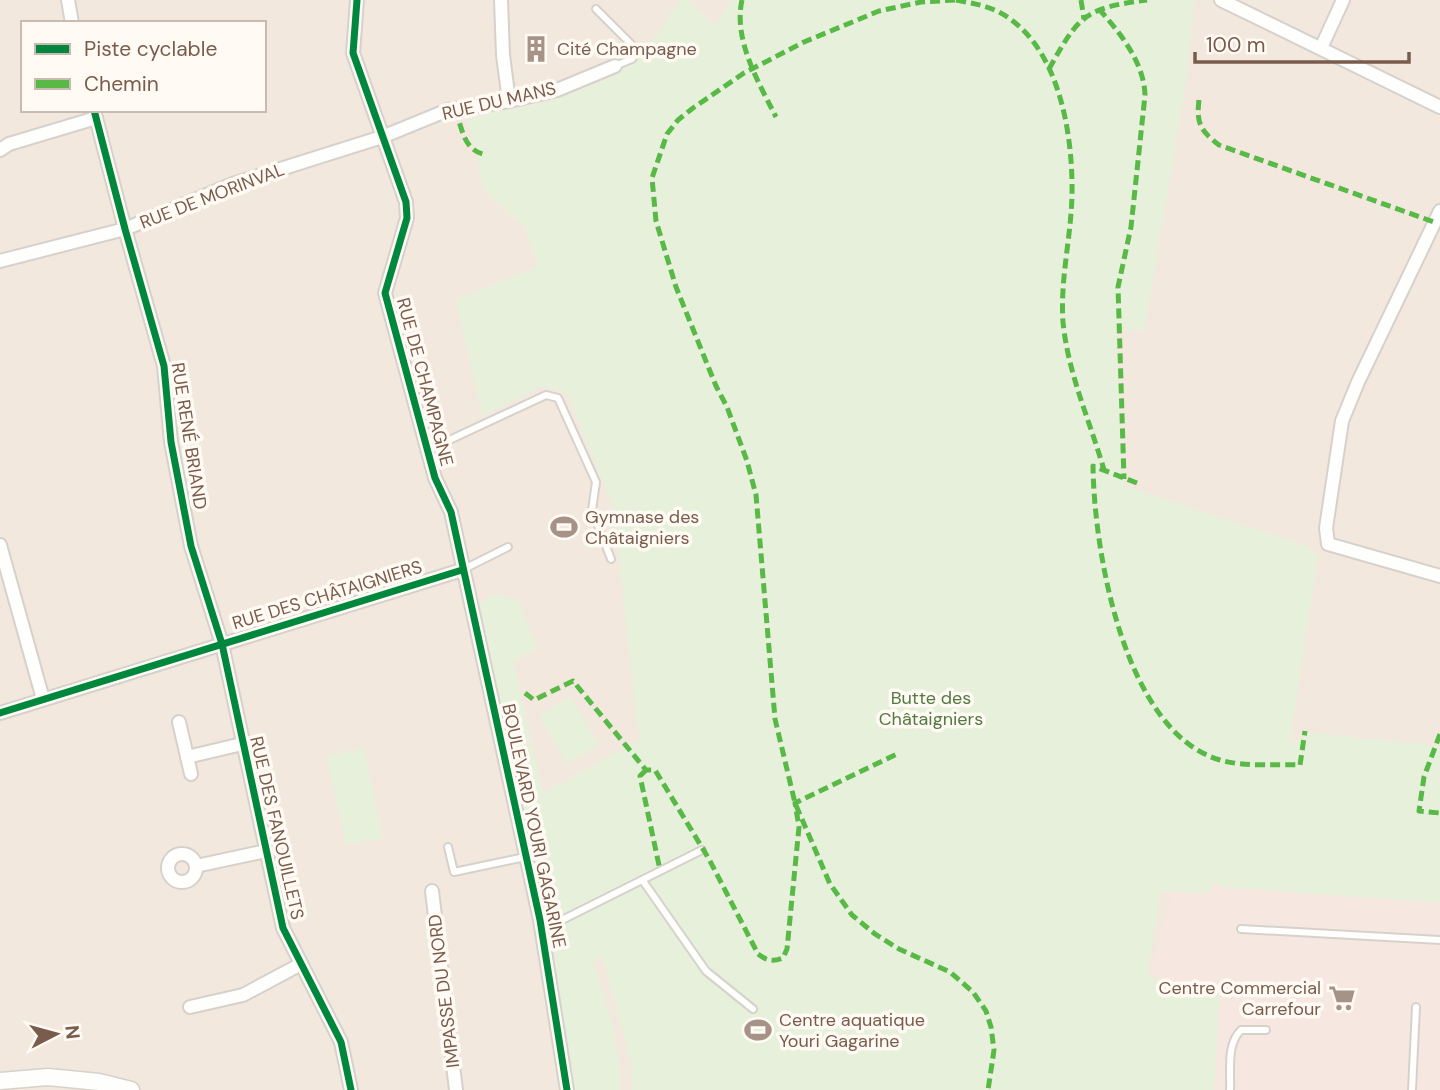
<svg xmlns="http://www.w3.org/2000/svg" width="1440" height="1090" viewBox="0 0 1440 1090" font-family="'DM Sans',sans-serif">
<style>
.residential{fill:#f2e8de;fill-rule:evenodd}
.commercial{fill:#f6e8e1}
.green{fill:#e7f0db}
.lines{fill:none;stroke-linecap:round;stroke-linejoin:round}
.service-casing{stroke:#d7d1cb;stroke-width:10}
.minor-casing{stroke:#d7d1cb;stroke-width:16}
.tertiary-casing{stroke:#d7d1cb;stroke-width:19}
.service{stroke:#fefefd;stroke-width:6}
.minor{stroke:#fefefd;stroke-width:12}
.tertiary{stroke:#fefefd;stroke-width:16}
.quiet{stroke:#58b947;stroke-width:5;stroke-dasharray:10 5;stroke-linecap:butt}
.cycleway-casing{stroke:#fffaf3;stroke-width:11}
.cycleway{stroke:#00873e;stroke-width:7}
.labels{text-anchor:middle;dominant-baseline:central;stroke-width:7;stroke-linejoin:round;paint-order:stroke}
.poi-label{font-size:18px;fill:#7a5c4d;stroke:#fffaf3;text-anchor:start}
.street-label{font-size:18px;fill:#7a5c4d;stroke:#fffaf3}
.park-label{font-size:18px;fill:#537a41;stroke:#fffaf3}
</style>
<rect width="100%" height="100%" fill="#f9f5f0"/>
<path class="residential" d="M0,0H1440V1090H0ZM23,23H264V110H23Z"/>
<path class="commercial" d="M1182,858L1221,887L1440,903V1090H1192L1213,995L1151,973Z"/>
<g class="green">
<path d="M680,0H689L714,26L731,0H1195L1186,82L1144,331L1115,330L1124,486L1307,546L1318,556L1290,739L1286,746L1309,733L1440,746V903L1221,887L1214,882L1208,893L1161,891L1147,976L1220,995L1214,1090H632L631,1061L602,956L593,963C606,1004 622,1047 620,1090H574L545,915L477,606L493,594L518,600L537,649L513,661L543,793L639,740L619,559L610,499L567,394L542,386L482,416L456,299L538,267L526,229L484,189L467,118L548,102L609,78L646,51Z"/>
<path d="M571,697L599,745L567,764L539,715Z"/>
<path d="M364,748L383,838L346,845L327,756Z"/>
</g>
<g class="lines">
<defs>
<g id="service">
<path d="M596,9L633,46L636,52L632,59L615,66"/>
<path d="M428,450L546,395L558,398L596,482L592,510L611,559"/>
<path d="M464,569L508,547"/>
<path d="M448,847L454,872L525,857"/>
<path d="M643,881L706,971L753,1009"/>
<path d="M1241,929L1440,940"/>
<path d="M542,930L702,850"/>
<path d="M1230,1090C1231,1070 1226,1045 1241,1030H1266"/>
<path d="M1412,1090L1416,1007"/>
</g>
<g id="minor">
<path d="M68,0L72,23"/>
<path d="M357,0L353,53L406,202L407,218L385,293L435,478L451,512L540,920L567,1090"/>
<path d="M501,0L503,55L509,101"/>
<path d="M1221,0L1440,107"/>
<path d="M1321,48L1343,0"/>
<path d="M94,110L125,229L164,366L171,442L191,546L222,644L283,928L341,1042L351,1090"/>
<path d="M0,150L9,144L96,118"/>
<path d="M1440,211L1358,382L1342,421L1326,528L1328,544L1440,576"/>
<path d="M0,261L125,229L233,184L382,137L448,110L509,101L557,90L615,66"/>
<path d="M0,545L43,699"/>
<path d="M0,713L462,570"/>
<path d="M179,722L191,774"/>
<path d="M187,757L242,744"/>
<circle cx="182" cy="868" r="14"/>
<path d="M196,866L266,851"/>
<path d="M432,891L456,1090"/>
<path d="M190,1007L243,995L301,964"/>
</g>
<path id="tertiary" d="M0,1081L48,1077L99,1082L131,1090"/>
</defs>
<use href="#service" class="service-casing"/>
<use href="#minor" class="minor-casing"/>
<use href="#tertiary" class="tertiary-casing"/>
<use href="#service" class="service"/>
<use href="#minor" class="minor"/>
<use href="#tertiary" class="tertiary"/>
<g class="quiet">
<path d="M742,0C733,40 759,83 776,117"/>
<path d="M955,0L921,2L879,11L804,42L744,73L693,108L678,120L667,134L652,178L656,221L676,287L716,386L727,407L747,461L756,495L775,719L795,803L830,884L852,915L875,934L899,949L950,972L973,992L986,1011L991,1027L994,1050L988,1090"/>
<path d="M956,0C971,3 984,5 997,11C1059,42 1073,133 1072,195C1071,238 1060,279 1063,322C1068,374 1090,421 1104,470"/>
<path d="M1081,0L1084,19"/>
<path d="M1099,9C1120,33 1144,62 1145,95L1131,227L1118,287L1124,479"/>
<path d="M1049,69C1079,15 1085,8 1147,0"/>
<path d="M1199,100C1196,124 1201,131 1219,145L1434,222"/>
<path d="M455,109C462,127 463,149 483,154"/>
<path d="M1137,483L1093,466C1094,551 1124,732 1220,760C1243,767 1276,764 1300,765L1305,731"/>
<path d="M525,693L534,700L573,681L646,770H655L709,859L758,954C767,961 773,962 783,958L787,949L799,827L795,803L897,754"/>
<path d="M1440,734L1424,777L1419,811L1440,813"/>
<path d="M646,770L640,776L660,870"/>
</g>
<defs>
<g id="cycleway">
<path d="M357,0L353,53L406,202L407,218L385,293L435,478L451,512L540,920L567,1090"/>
<path d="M94,110L125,229L164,366L171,442L191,546L222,644L283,928L341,1042L351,1090"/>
<path d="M0,713L462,570"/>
</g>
</defs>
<use href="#cycleway" class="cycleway-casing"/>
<use href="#cycleway" class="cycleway"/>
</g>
<defs>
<symbol id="building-bare" viewBox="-9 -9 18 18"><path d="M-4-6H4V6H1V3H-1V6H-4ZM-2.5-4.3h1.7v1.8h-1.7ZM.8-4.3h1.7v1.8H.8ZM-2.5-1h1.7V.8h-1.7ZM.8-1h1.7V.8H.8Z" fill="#a69286" stroke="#fffaf3" stroke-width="2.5" paint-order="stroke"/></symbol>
<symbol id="stadium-bare" viewBox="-9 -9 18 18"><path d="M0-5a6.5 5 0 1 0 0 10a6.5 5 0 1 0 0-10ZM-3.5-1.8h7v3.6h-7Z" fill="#a69286" stroke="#fffaf3" stroke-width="2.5" paint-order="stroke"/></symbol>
<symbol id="supermarket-bare" viewBox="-9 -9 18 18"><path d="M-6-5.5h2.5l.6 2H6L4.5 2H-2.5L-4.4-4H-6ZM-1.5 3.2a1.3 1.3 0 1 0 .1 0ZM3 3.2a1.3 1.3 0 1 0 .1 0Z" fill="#a69286" stroke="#fffaf3" stroke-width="2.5" paint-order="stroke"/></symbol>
</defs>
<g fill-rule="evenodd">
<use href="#building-bare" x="517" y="30" width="38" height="38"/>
<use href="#stadium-bare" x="545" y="508" width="38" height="38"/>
<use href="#supermarket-bare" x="1323" y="979" width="38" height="38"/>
<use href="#stadium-bare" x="739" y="1011" width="38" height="38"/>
</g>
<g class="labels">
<g class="poi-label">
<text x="557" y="49">Cité Champagne</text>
<text x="585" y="517">Gymnase des<tspan x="585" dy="21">Châtaigniers</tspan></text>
<text x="1321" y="988" text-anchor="end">Centre Commercial<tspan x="1321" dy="21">Carrefour</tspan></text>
<text x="779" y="1020">Centre aquatique<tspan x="779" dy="21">Youri Gagarine</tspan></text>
</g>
<g class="street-label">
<text transform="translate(499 101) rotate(-13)">RUE DU MANS</text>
<text transform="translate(212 196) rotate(-21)">RUE DE MORINVAL</text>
<text transform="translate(425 382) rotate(75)">RUE DE CHAMPAGNE</text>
<text transform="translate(189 436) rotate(81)">RUE RENÉ BRIAND</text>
<text transform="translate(327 595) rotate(-17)">RUE DES CHÂTAIGNIERS</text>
<text transform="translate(534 826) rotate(78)">BOULEVARD YOURI GAGARINE</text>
<text transform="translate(277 828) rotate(77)">RUE DES FANOUILLETS</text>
<text transform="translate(444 991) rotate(-97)">IMPASSE DU NORD</text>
</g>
<g class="park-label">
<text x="931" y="698">Butte des<tspan x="931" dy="21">Châtaigniers</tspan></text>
</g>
</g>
<rect x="21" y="21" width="245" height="91" fill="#fffaf3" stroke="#cabbb1" stroke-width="2"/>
<rect x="35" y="44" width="35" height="10" fill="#00873e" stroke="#cabbb1" stroke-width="2"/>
<text x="84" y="56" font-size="21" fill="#7a5c4d">Piste cyclable</text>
<rect x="35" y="79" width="35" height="10" fill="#58b947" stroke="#cabbb1" stroke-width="2"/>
<text x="84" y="91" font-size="21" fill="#7a5c4d">Chemin</text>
<g transform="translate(56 1034) rotate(84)" stroke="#fffaf3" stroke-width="5" paint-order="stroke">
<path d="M0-5L12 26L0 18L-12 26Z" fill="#7a5c4d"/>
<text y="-10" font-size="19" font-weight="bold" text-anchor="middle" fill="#7a5c4d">N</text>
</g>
<path d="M1195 52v10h214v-10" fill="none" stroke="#7a5c4d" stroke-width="3.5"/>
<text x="1206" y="52" font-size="21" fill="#7a5c4d" stroke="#fffaf3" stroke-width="5" paint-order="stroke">100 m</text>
</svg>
